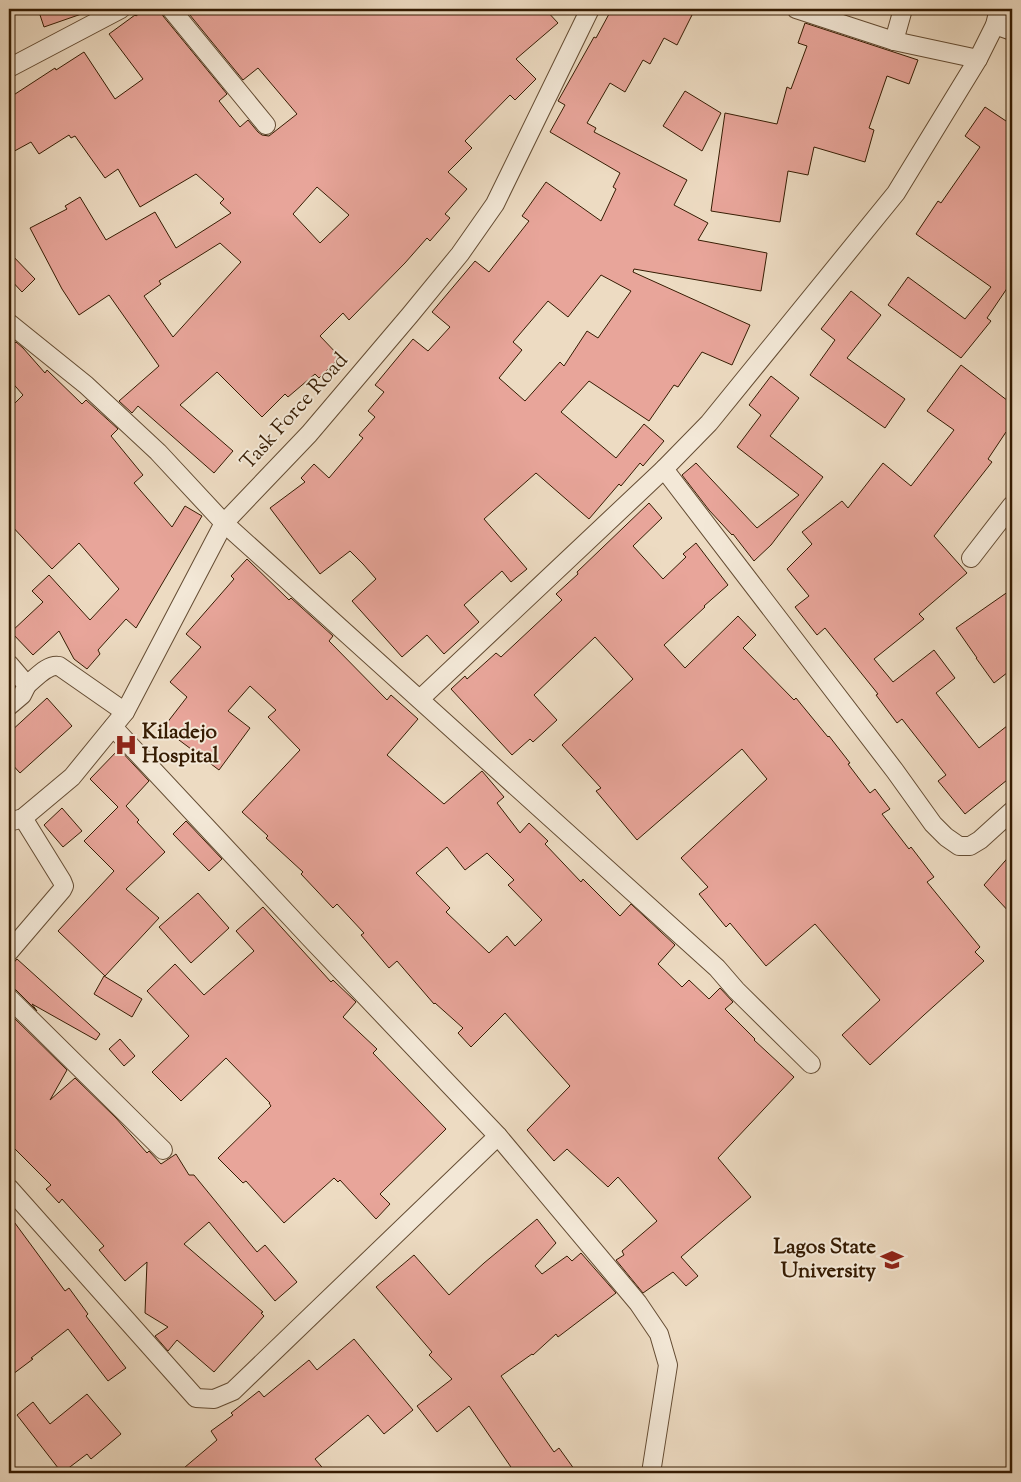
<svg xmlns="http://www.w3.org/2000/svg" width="1021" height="1482" viewBox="0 0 1021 1482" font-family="'Sorts Mill Goudy',serif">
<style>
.building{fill:#e8a59a;stroke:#361c03;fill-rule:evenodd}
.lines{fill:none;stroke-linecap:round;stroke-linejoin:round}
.minor-casing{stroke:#644c33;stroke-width:20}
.minor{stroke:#f3e8d7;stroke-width:18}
.labels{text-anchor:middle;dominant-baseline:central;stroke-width:4;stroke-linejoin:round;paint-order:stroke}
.street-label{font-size:21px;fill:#361c03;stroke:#f3e8d7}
.poi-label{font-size:21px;font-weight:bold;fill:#361c03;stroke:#f3e8d7;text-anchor:start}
</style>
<rect width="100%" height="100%" fill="#eddbc2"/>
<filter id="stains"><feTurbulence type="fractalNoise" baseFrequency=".004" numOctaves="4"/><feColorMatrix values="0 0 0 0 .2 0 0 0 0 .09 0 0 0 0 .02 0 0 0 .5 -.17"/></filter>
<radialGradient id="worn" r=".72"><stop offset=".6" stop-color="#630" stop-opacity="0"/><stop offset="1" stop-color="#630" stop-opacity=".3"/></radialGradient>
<g class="building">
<path d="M38,9H90V11L44,27Z"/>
<path d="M145,9H161L163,16L227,94L219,101L240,127L248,120L258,132L262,135L269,136L297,114L258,68L243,80L185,9H545L558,23L516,59L536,79L515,100L510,95L465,141L472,148L448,172L467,189L445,214L450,218L430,241L427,238L405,263L349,320L343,313L320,336L340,357L319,378L315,374L288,397L285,394L262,417L217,372L180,405L233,451L214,473L138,406L132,413L119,401L159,366L109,295L79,315L62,289L30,228L67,209L65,206L80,197L106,240L155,212L176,248L231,213L220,203L224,199L196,174L140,207L118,169L105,178L75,136L71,138L69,135L39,154L31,142L9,154V98L55,68L56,70L84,52L115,99L143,79L109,34L135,15L136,16ZM317,187L349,215L320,243L293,214ZM220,243L241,262L173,337L144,296L161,284L159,281Z"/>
<path d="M613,9H695L677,45L664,38L650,64L643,60L625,92L610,83L587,123L596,128L594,132L687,180L674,205L708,223L698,240L767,253L761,291L634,269L633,272L750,325L732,365L702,352L678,387L674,385L649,421L589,381L561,412L616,458L644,424L664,441L643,466L640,463L621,486L619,484L589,519L536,473L484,519L527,569L511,582L502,571L464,605L479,622L444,654L427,635L402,657L352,601L376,579L363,564L350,551L320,574L270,508L305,482L301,478L314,464L329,478L363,438L359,435L375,417L368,411L384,392L375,385L413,339L428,351L450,327L432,312L475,261L489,272L529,221L522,216L546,182L601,221L616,189L613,187L620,173L550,132L565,105L558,101L594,37L596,38L609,14L610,15ZM601,275L631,291L598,338L587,331L564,366L560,362L525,401L499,378L522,350L513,342L548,301L568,317Z"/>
<path d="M805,23L918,60L909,84L887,76L869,128L874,130L865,162L814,147L808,175L788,171L780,222L711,211L725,113L777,124L787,87L791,89L807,46L798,43Z"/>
<path d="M685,91L721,113L702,151L663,126Z"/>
<path d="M985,107L1012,125V281L987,318L991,321L961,358L888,305L908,277L965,319L991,287L916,234L938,201L941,203L980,147L965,136Z"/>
<path d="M9,252L35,279L22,292L9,278Z"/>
<path d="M851,291L881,315L847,358L905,399L885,428L810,375L835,340L821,329Z"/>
<path d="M16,342L23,348L45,373L47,370L82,404L86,400L118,429L111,436L143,475L134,483L172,527L185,506L202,516L136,628L126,619L98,650L100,654L87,669L74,659L59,631L33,655L11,632L43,602L32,591L49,575L90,620L119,589L79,543L52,569L9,523V409L23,395L9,379V348Z"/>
<path d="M961,365L1012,404V436L1006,432L988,459L992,462L934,536L967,573L919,614L924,619L874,659L893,682L934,650L955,678L936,693L979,748L1012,722V776L965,814L938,781L946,775L902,719L897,723L876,695L878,694L825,628L817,635L795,607L809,596L787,569L812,544L802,532L842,501L848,508L883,463L911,486L954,430L927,411Z"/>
<path d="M771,376L799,398L770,436L823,477L771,545L754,561L733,534L732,535L709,510L682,475L696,463L757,528L799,495L737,447L761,415L749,405Z"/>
<path d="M649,503L662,518L633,546L663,579L686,557L683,554L696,543L728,585L704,606L705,607L664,645L685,668L738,616L756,635L743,648L794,700L796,698L828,737L829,736L850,763L848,764L870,793L875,789L890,809L882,814L909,849L911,847L934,877L927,882L980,947L975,952L984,961L924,1015L870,1065L842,1035L880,1000L815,924L766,966L730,923L726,927L699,894L708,887L681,858L767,779L742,749L637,840L596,791L601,788L562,745L633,679L595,637L534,695L557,720L533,742L530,739L512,755L451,689L465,676L467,679L496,653L501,657L562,600L556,594L578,574L577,572Z"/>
<path d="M247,559L289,600L291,598L333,636L329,641L387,700L391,695L418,719L387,755L444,804L482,771L504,797L497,803L520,833L529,823L548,841L545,844L581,882L583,879L620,916L631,904L675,945L658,964L682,987L689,980L709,999L720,988L733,1002L725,1009L755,1039L754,1040L794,1077L718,1158L751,1197L681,1257L698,1276L686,1286L673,1272L643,1293L616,1260L624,1255L622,1251L657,1221L618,1177L608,1187L567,1149L554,1161L527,1130L570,1086L505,1013L471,1047L458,1033L463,1028L435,1003L434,1004L397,961L389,968L361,935L364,933L337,904L333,908L301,874L303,872L266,838L268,836L242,812L300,750L268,717L276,710L250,686L228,711L250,728L219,770L163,728L187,697L170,682L201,647L186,634L234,579L231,576ZM447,847L465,870L487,853L514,880L508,885L542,920L515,946L507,936L489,953L446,912L450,908L416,873Z"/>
<path d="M1012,589V669L994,683L976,658H977L956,628Z"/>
<path d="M47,698L72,726L20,773L9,761V733Z"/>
<path d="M119,749L149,781L126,806L139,820L137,822L165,852L126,889L159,918L105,976L58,931L114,871L84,841L118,807L90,779Z"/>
<path d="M62,808L82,831L63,847L44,825Z"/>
<path d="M186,821L222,859L209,871L173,834Z"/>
<path d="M1012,853V915L984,885Z"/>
<path d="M198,893L229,928L191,963L159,927Z"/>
<path d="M263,907L331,982L333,980L356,1002L343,1017L377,1049L373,1053L446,1129L380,1194L390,1204L376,1219L340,1180L338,1182L334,1178L284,1223L246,1181L243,1183L218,1158L271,1106L269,1103H270L226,1058L181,1101L152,1072L189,1036L147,991L175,964L204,995L254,951L236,931Z"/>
<path d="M17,959L100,1034L96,1040L32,1004L37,1011L16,990L9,988V968Z"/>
<path d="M104,976L142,999L132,1017L94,994Z"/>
<path d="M9,1013L67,1070L50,1100L75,1078L116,1118L147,1153L149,1151L161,1164L176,1154L189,1175H194L257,1252L265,1245L297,1282L275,1301L209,1222L184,1244L263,1312L261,1313L264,1316L214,1372L177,1340L168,1351L155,1336L168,1327L145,1313L147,1262L125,1281L99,1250L104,1246L62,1199L59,1203L46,1189L51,1185L9,1143Z"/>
<path d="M120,1039L135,1056L124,1066L109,1049Z"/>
<path d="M9,1215L65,1291L69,1288L88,1314L86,1316L126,1368L108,1381L68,1329L31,1358L33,1359L9,1377Z"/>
<path d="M537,1219L556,1243L535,1266L542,1274L567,1256L572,1261L581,1253L616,1293L558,1337L556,1334L533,1355L532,1354L501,1376L554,1452L559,1448L577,1473H515L469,1406L437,1432L417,1406L452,1379L429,1355L432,1352L376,1287L414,1255L449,1295L484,1263Z"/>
<path d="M354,1339L413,1410L384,1434L368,1415L315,1459L327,1473H178L217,1440L211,1431L233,1415L231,1413L259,1391L264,1397L309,1360L317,1370Z"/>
<path d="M87,1394L121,1434L91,1459L87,1454L62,1473L17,1415L33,1402L50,1424Z"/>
</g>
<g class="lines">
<defs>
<g id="minor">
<path d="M171,9L266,125"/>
<path d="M796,9L894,41L978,59"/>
<path d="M995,25L1012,31"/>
<path d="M894,41L903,9"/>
<path d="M9,68L121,9"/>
<path d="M9,323L86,385L158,452L224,523L717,968L736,990L811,1064"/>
<path d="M664,469L895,771L933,824L946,837L959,846H970L980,840L1012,811"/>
<path d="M971,558L1012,505"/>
<path d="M9,664L27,685L22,695L9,706"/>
<path d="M27,685C36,678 47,664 59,666L125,712"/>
<path d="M420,699L664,469L709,423L896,193L978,59L995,25L999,9"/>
<path d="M113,727L310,938L498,1136L638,1303L659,1334L668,1365L651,1473"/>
<path d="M9,822L23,818L72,777L125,712L224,523L309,434L410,315L460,254L495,204L590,9"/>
<path d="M9,952L62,890L64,886L62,881L23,818"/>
<path d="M9,998L163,1150"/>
<path d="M9,1188L196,1398L214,1399L233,1391L498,1136"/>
</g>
</defs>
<use href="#minor" class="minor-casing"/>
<use href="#minor" class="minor"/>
</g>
<defs>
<symbol id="hospital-bare" viewBox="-9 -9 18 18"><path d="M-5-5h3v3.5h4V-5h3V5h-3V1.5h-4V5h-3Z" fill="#8f2418" stroke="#f3e8d7" stroke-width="2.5" paint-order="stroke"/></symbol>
<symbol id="university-bare" viewBox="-9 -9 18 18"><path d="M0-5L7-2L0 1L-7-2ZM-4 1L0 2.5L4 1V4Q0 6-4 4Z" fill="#8f2418" stroke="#f3e8d7" stroke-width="2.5" paint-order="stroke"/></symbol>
</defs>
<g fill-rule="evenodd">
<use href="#hospital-bare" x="110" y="729" width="32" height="32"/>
<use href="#university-bare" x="876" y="1244" width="32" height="32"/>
</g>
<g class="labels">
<g class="street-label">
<text transform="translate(295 412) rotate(-48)">Task Force Road</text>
</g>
<g class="poi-label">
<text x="142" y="733">Kiladejo<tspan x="142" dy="24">Hospital</tspan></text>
<text x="876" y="1248" text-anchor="end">Lagos State<tspan x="876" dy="24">University</tspan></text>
</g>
</g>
<rect width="1021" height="1482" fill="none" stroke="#eddbc2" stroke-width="30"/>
<rect x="10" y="10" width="1001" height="1462" fill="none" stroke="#361c03" stroke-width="2.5"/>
<rect x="15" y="15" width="991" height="1452" fill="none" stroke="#361c03"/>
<rect width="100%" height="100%" filter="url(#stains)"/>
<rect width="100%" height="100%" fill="url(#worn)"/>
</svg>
